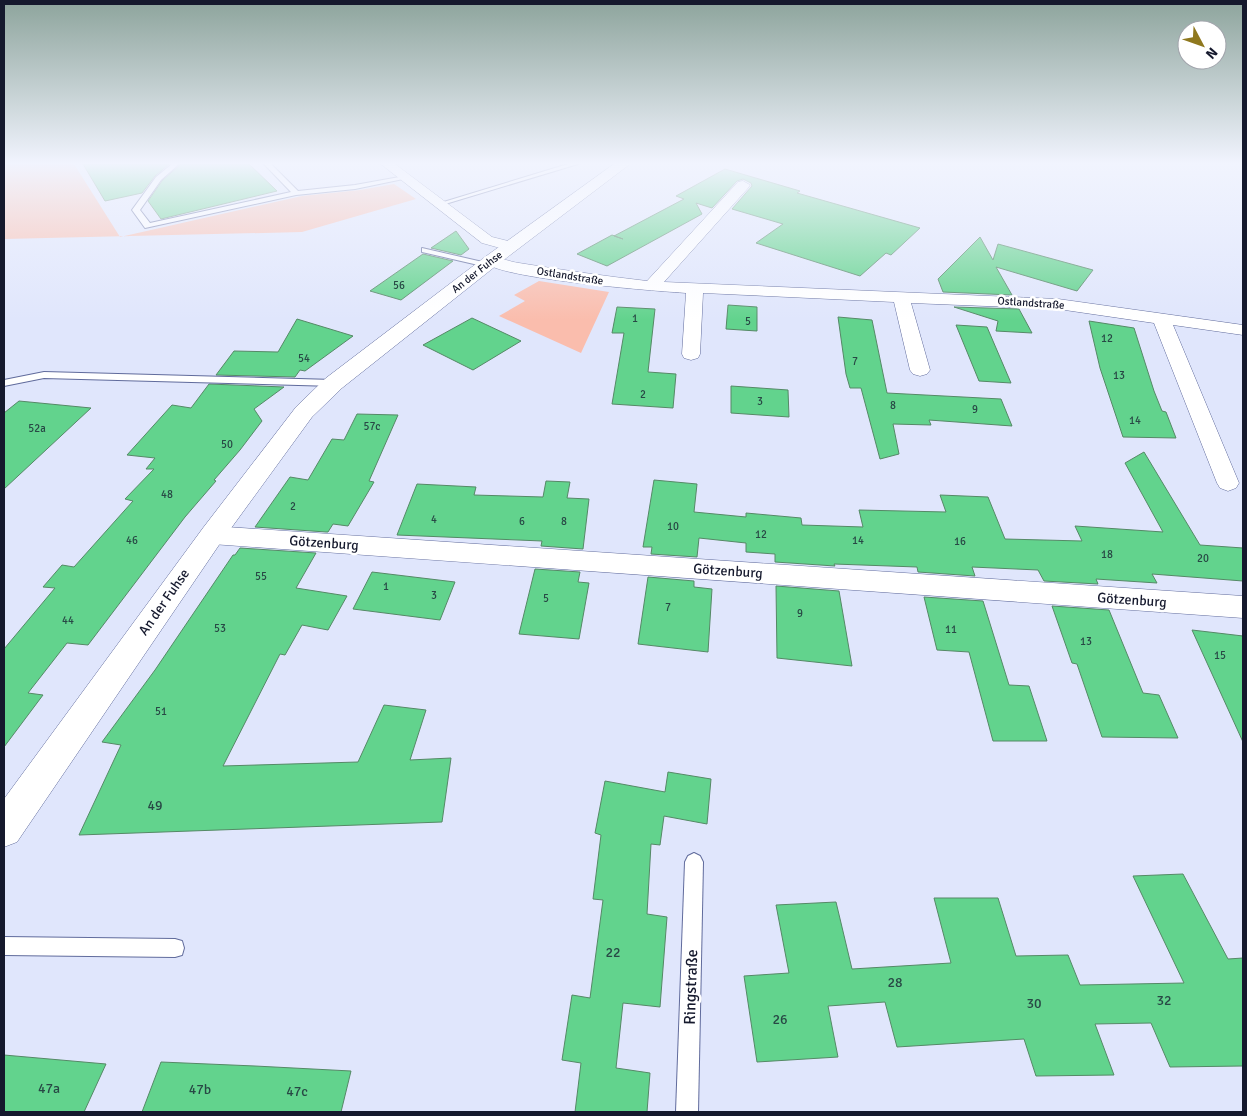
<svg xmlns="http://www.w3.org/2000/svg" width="1247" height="1116" viewBox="0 0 1247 1116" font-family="Signika,sans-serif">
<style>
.green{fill:#fabdad}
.building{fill:#62d38d;stroke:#558966}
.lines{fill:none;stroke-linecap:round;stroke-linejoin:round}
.lane-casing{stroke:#606b9c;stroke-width:2}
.street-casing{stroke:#606b9c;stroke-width:1}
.secondary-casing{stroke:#606b9c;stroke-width:1}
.lane{fill:#fff;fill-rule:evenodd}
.street{fill:#fff;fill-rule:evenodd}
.secondary{fill:#fff;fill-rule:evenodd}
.labels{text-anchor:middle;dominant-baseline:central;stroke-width:5;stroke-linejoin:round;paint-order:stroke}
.far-street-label{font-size:11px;fill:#15192d;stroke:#fff}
.number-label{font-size:11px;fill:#284845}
.street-label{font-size:14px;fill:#15192d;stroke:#fff}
.near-number-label{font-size:14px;fill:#284845}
.near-street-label{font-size:16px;fill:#15192d;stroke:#fff}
</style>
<rect width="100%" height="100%" fill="#e0e6fc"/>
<g class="green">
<path d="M4,164H74L120,237L302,196L360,190L394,184L416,199L302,232L4,239Z"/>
<path d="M539,281L609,292L581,353L499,316L525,301L514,295Z"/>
</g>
<g class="building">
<path d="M83,164H169L155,176L142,193L105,201Z"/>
<path d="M181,164H249L277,191L161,219L148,201L162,181Z"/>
<path d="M725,169L800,191L797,193L920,228L891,255L886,253L860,276L756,243L783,224L732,209L752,186L751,183L743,179L737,181L712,208L696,203L702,214L607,266L577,254L612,235L623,239L614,236L684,199L676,196Z"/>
<path d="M456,231L469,249L461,255L431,248Z"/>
<path d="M980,237L993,260L998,244L1093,270L1077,291L996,267L1012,295L943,292L938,279Z"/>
<path d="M423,254L453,261L401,300L370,291Z"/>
<path d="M728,305L757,307V331L726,329Z"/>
<path d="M617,307L655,309L648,372L676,374L673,408L612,404L624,333H612Z"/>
<path d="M954,307L1019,309L1032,333L996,331L998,321Z"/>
<path d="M838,317L872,320L887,393L1001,399L1012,426L929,420L931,425L893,424L899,454L880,459L861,388H850L846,374Z"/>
<path d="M472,318L521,341L473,370L423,345Z"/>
<path d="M297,319L353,336L305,371L300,370L295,377L216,375L234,351L278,352Z"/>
<path d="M1089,321L1134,328L1154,391L1162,411L1166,412L1176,438L1123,437L1100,368Z"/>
<path d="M956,325L987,327L1011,383L979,381Z"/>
<path d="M209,384L284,387L254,409L262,421L240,450L214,480L216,481L185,517L88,645L67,643L28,693L43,695L4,747V649L55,588L43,587L62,565L74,567L133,501L125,499L154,469H146L155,458L127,455L172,405L191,408Z"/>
<path d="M731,386L788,390L789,417L731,413Z"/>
<path d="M19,401L91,408L4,489V413Z"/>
<path d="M357,414L398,415L369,481L374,482L348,526L333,524L328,532H326L255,527L290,477L308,480L332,439L344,440Z"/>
<path d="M1144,452L1200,545L1243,548V581L1152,574L1157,583L1096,579L1098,584L1044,581L1038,570L972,567L975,576L918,572L917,567L834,564L835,566L775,562V554L746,552V543L699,538L697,557L651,554L652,547H643L654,480L697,484L694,512L746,517V513L801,518L802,525L863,527L859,510L946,512L940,495L988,497L1005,539L1082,541L1075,526L1163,532L1125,463Z"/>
<path d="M546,481L570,482L567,498L589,499L583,549L541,546L542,541L397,535L417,484L476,487L474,495L543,497Z"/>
<path d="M240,548L316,553L296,588L347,596L328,630L302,625L285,655L280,654L223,766L358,762L384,705L426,710L410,760L451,758L442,822L79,835L121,745L102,742L155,670L233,555H235Z"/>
<path d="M535,569L580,572L578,582L589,583L579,639L519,634Z"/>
<path d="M372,572L455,582L440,620L353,609Z"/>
<path d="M648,577L694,581V587L712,589L708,652L638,644Z"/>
<path d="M776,586L839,591L852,666L777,658Z"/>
<path d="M924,597L983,601L1009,685L1029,686L1047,741H993L969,652L937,650Z"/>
<path d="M1052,606L1109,610L1143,693L1159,695L1178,738L1102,737L1077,664L1072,663Z"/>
<path d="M1192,630L1243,636V742Z"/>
<path d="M668,772L711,779L707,824L664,816L660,845L651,844L647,914L667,917L660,1007L623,1003L616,1068L650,1073L647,1112H575L581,1063L562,1060L572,995L590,998L603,900L593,899L601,835L595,833L605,781L665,792Z"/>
<path d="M1183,874L1228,959L1243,958V1066L1170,1067L1151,1023L1095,1024L1114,1075L1036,1076L1024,1039L897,1047L885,1002L828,1006L838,1057L757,1062L744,976L789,973L776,905L836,902L852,969L951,963L934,898H998L1016,956L1068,955L1080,985L1184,983L1133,876Z"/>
<path d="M4,1055L106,1064L84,1112H4Z"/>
<path d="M161,1062L255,1066L351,1071L341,1112H142Z"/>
</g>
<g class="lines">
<defs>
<g id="lane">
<path d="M172,164H179L161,180L140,210L150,223L291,192L264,164H271L298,191L355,185L405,176L408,178L355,189L296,195L145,228L132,210L156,177Z"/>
<path d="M568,164H578L442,205L437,204Z"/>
<path d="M422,248L487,263L491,265L487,267L422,252Z"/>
<path d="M44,372L334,380L339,383L334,386L44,378L4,386V380Z"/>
<path d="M694,853L700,856L703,862L698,1112H676L685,862L688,856Z"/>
<path d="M4,937L175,939L182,941L184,948L182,955L175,957L4,955Z"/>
</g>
<g id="street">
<path d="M381,164H395L492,237L516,243L519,246L516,249L511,251L482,243Z"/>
<path d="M743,181L750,185L748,188L664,282L1058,299L1243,325V335L1173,325L1239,483L1236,488L1228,491L1220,488L1217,483L1154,323L1058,309L911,303L930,370L927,374L920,376L913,374L910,370L894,302L703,293L700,354L698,358L691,360L684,358L682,354L686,293C658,291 495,279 483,261L485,258C496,255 509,262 519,263C562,270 604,276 647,281L738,182Z"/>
<path d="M212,526L1243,596V618L212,544L203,541L200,535L203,529Z"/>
</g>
<path id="secondary" d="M614,164H630L497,265L342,388L312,417L221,542L17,842L4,847V799L203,528L296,407L326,378L485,257Z"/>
</defs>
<use href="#lane" class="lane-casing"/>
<use href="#street" class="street-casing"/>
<use href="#secondary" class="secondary-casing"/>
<use href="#lane" class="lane"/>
<use href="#street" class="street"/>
<use href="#secondary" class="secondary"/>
</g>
<linearGradient id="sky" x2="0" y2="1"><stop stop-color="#8da49c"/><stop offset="0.51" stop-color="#f1f4fe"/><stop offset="1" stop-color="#f1f4fe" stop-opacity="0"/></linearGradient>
<rect width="1247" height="320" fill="url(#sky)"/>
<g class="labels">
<g class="far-street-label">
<text transform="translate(477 272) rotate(-38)">An der Fuhse</text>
<text transform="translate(570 276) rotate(9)">Ostlandstraße</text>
<text transform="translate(1031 303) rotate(4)">Ostlandstraße</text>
</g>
<g class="number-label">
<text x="399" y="285">56</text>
<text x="635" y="318">1</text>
<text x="748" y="321">5</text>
<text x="1107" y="338">12</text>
<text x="304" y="358">54</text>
<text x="855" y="361">7</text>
<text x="1119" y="375">13</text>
<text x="643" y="394">2</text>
<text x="760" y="401">3</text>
<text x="893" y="405">8</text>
<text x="975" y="409">9</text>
<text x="1135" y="420">14</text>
<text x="372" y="426">57c</text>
<text x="37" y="428">52a</text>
<text x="227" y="444">50</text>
<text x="167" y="494">48</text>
<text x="293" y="506">2</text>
<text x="434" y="519">4</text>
<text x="522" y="521">6</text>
<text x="564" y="521">8</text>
<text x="673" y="526">10</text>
<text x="761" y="534">12</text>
<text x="132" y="540">46</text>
<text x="858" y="540">14</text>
<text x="960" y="541">16</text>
<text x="1107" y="554">18</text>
<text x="1203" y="558">20</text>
<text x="261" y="576">55</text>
<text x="386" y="586">1</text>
<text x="434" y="595">3</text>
<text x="546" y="598">5</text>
<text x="668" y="607">7</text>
<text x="800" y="613">9</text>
<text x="68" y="620">44</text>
<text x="220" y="628">53</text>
<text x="951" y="629">11</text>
<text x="1086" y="641">13</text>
<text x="1220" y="655">15</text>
<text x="161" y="711">51</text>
</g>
<g class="street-label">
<text transform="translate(324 543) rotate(4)">Götzenburg</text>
<text transform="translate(728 571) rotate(4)">Götzenburg</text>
<text transform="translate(1132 600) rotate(4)">Götzenburg</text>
<text transform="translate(164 602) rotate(-55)">An der Fuhse</text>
</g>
<g class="near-number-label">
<text x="155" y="805">49</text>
<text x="613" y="952">22</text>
<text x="895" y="982">28</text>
<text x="1164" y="1000">32</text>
<text x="1034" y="1003">30</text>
<text x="780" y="1019">26</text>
<text x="49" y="1088">47a</text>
<text x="200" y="1089">47b</text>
<text x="297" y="1091">47c</text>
</g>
<g class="near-street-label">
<text transform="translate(691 987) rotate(-88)">Ringstraße</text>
</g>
</g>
<rect width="1247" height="1116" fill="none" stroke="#15192d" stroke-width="10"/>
<g transform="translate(1202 45) rotate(131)"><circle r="24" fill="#ffffff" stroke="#a1a3ab"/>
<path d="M0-4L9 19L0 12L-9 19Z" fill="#8f781e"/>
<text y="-8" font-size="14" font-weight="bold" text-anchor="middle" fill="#15192d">N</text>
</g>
</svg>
